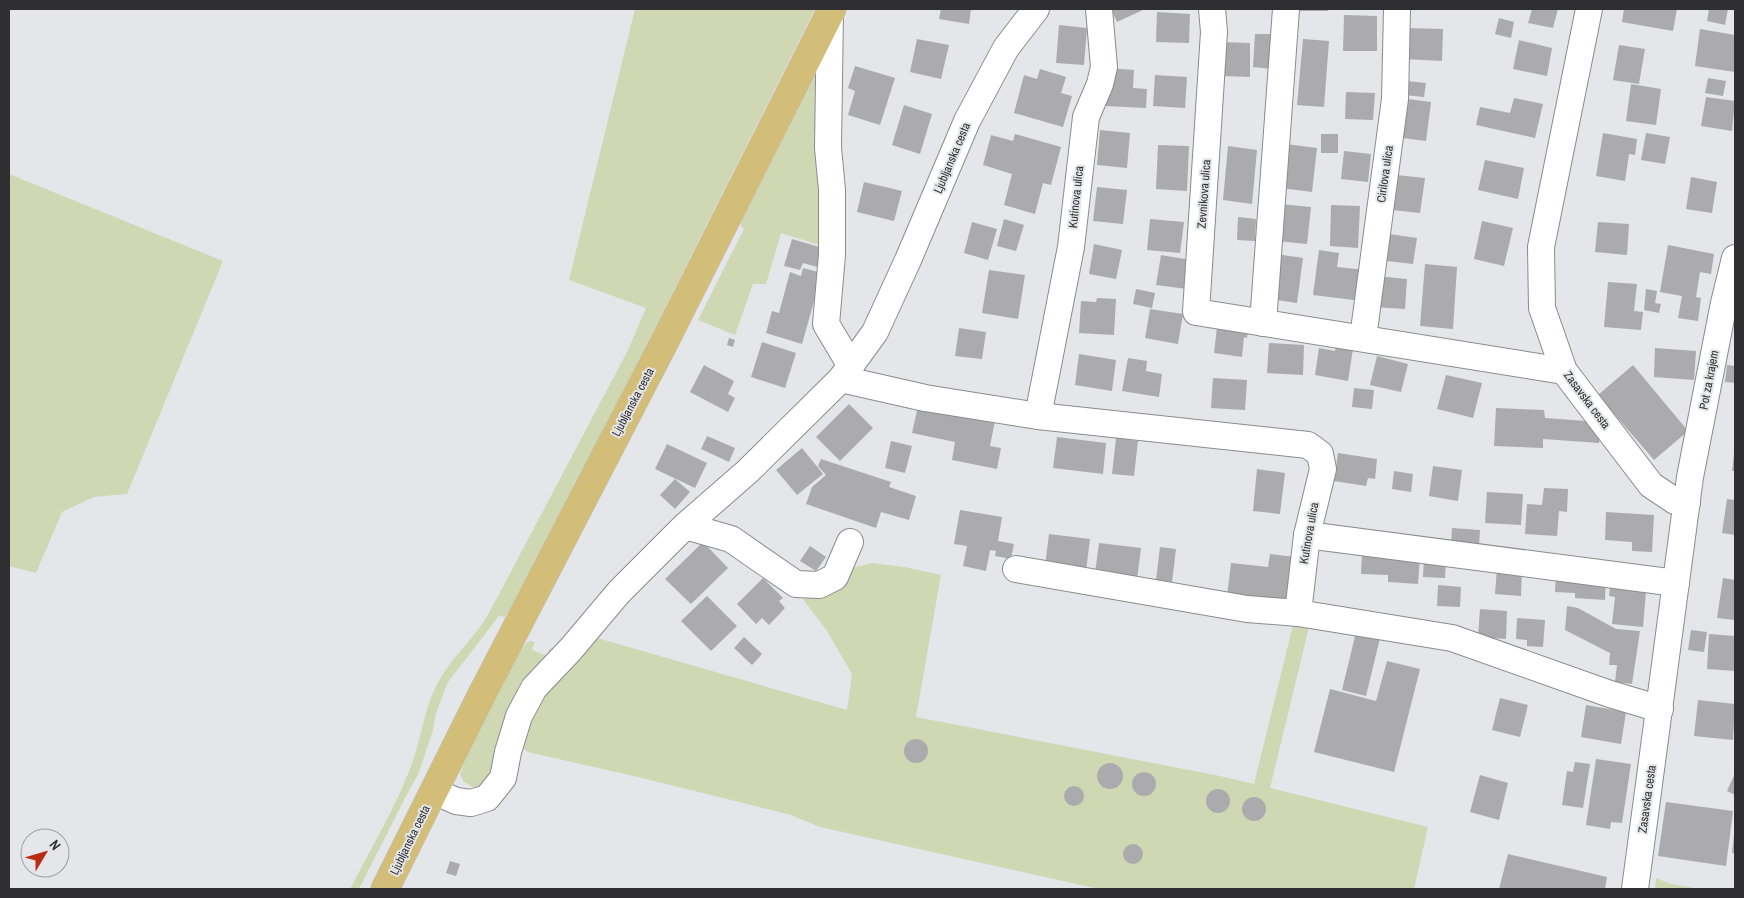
<svg xmlns="http://www.w3.org/2000/svg" width="1744" height="898" viewBox="0 0 1744 898" font-family="'Archivo Narrow',sans-serif">
<style>
.green{fill:#cfd8b3}
.building{fill:#ababae}
.lines{fill:none;stroke-linecap:round;stroke-linejoin:round}
.minor-casing{stroke:#8a8b8e;stroke-width:28}
.major-casing{stroke:#c1c1c1;stroke-width:29}
.minor{stroke:#fff;stroke-width:26}
.major{stroke:#d2be79;stroke-width:28}
.labels{text-anchor:middle;dominant-baseline:central;stroke-width:4;stroke-linejoin:round;paint-order:stroke}
.street-label{font-size:12px;fill:#2f2f31;stroke:#e5e6ea}
</style>
<rect width="100%" height="100%" fill="#e5e6ea"/>
<g class="green">
<path d="M635,9H815L634,370L521,590L505,617L499,616L448,682L436,713L433,730L419,772L404,800L359,889H350C371,848 395,809 411,766C422,737 424,706 440,679C451,659 469,643 482,624C488,616 492,606 497,598L628,350L646,308L569,280Z"/>
<path d="M818,62L826,247L781,233L766,284H753L735,335L698,320L744,229L737,219Z"/>
<path d="M9,174L223,261L127,494L94,497L62,512L36,573L9,566Z"/>
<path d="M871,563L904,567L941,575L916,717L1220,776L1254,784L1293,625L1310,623L1270,788L1428,827L1414,889H1099L820,827L791,815L638,777L528,752L523,748L520,742L545,694L594,637L847,710L852,674L827,631L803,599L833,587L852,568Z"/>
<path d="M530,641L535,642L532,650L547,656L550,648L555,650L494,773L486,785L476,789L464,782L460,774L472,741L519,646L523,648L526,643Z"/>
<path d="M1656,878L1671,884L1699,889H1655Z"/>
</g>
<g class="building">
<path d="M941,9H971L969,24L939,19Z"/>
<path d="M1111,9H1145L1117,22Z"/>
<rect x="1297" y="9" width="31" height="2"/>
<path d="M1532,9H1558L1553,28L1528,23Z"/>
<path d="M1624,9H1677L1673,31L1622,22Z"/>
<path d="M1709,9H1728L1725,25L1707,21Z"/>
<path d="M1157,12L1190,14L1189,43L1156,42Z"/>
<path d="M1344,15L1377,16V51H1343Z"/>
<path d="M1499,18L1514,22L1511,38L1495,34Z"/>
<path d="M1059,25L1087,28L1084,65L1056,63Z"/>
<path d="M1406,28L1443,29L1442,61L1404,59Z"/>
<path d="M1700,29L1735,35V72L1695,66Z"/>
<path d="M1255,34H1275L1273,69L1253,67Z"/>
<path d="M917,39L949,45L941,79L910,72Z"/>
<path d="M1303,39L1329,41L1324,107L1297,105Z"/>
<path d="M1519,40L1552,48L1547,76L1513,69Z"/>
<path d="M1222,42L1250,43V77L1221,76Z"/>
<path d="M1619,45L1645,49L1639,84L1613,80Z"/>
<path d="M855,66L895,78L880,125L848,115L855,91L848,88Z"/>
<path d="M1107,68L1134,70L1133,88L1147,89L1146,108L1105,106Z"/>
<path d="M1040,69L1066,77L1061,93L1072,96L1063,127L1014,113L1024,75L1037,79Z"/>
<path d="M1155,75L1187,77L1185,108L1153,106Z"/>
<path d="M1708,78L1726,81L1723,96L1705,93Z"/>
<path d="M1406,81L1426,83L1424,97L1404,95Z"/>
<path d="M1631,84L1661,89L1656,125L1626,121Z"/>
<path d="M1346,92L1375,93L1373,120L1345,119Z"/>
<path d="M1706,97L1735,101L1732,131L1701,126Z"/>
<path d="M1400,98L1431,102L1426,141L1395,137Z"/>
<path d="M1514,98L1543,104L1535,138L1476,125L1480,107L1510,113Z"/>
<path d="M904,105L932,114L920,154L892,145Z"/>
<path d="M1100,130L1130,133L1127,168L1097,165Z"/>
<path d="M1603,133L1637,139L1635,155L1629,154L1625,181L1596,176Z"/>
<path d="M1646,133L1670,137L1665,164L1641,160Z"/>
<path d="M1015,134L1061,147L1051,185L1043,183L1035,214L1004,205L1012,174L983,165L991,135L1013,141Z"/>
<rect x="1321" y="134" width="17" height="19"/>
<path d="M1286,144L1317,148L1312,192L1281,188Z"/>
<path d="M1158,145L1189,146L1187,191L1156,189Z"/>
<path d="M1228,146L1257,150L1252,204L1223,200Z"/>
<path d="M1344,151L1371,154L1368,182L1341,179Z"/>
<path d="M1485,160L1524,168L1518,199L1478,190Z"/>
<path d="M1396,175L1425,178L1420,213L1392,210Z"/>
<path d="M1691,177L1717,182L1712,213L1686,209Z"/>
<path d="M864,182L902,191L894,221L857,212Z"/>
<path d="M1097,187L1127,190L1123,224L1093,221Z"/>
<path d="M1280,204L1311,207L1307,244L1277,241Z"/>
<path d="M1331,205L1360,206L1358,248L1330,246Z"/>
<path d="M1238,217L1256,219L1255,241L1237,240Z"/>
<path d="M1004,219L1024,225L1016,251L997,246Z"/>
<path d="M1150,219L1184,222L1180,253L1147,250Z"/>
<path d="M1482,221L1513,228L1504,266L1474,259Z"/>
<path d="M972,222L997,229L988,260L964,253Z"/>
<path d="M1598,222L1629,224L1627,255L1595,252Z"/>
<path d="M1389,234L1417,238L1413,264L1386,261Z"/>
<path d="M792,239L826,249L821,268L803,263L800,270L784,266Z"/>
<path d="M1094,244L1122,250L1116,279L1089,274Z"/>
<path d="M1668,245L1714,254L1711,274L1700,272L1696,297L1701,298L1698,321L1678,318L1682,296L1660,292Z"/>
<path d="M1319,250L1339,253L1337,267L1366,270L1362,301L1313,295Z"/>
<path d="M1276,254L1303,258L1297,303L1270,299Z"/>
<path d="M1161,255L1191,260L1187,289L1156,285Z"/>
<path d="M1425,264L1457,267L1453,329L1420,326Z"/>
<path d="M803,268L822,273L802,344L766,333L772,311L779,313L790,272L801,276Z"/>
<path d="M989,270L1025,275L1018,319L982,313Z"/>
<path d="M1376,276L1407,279L1405,309L1373,307Z"/>
<path d="M1608,282L1637,284L1634,311L1643,312L1641,330L1604,327Z"/>
<path d="M1136,289L1155,293L1152,308L1133,304Z"/>
<path d="M1646,289L1657,291L1655,303L1661,304L1659,313L1644,310Z"/>
<path d="M1097,298L1116,299L1114,335L1079,333L1081,301L1096,302Z"/>
<path d="M1150,309L1183,314L1178,344L1145,338Z"/>
<path d="M1218,319L1249,322L1247,338L1244,337L1242,357L1214,353Z"/>
<path d="M959,328L986,332L982,359L955,356Z"/>
<path d="M729,338L735,340L733,347L727,345Z"/>
<path d="M762,342L796,353L785,388L751,377Z"/>
<path d="M1269,343L1304,345L1303,375L1267,373Z"/>
<path d="M1336,346L1353,349L1348,381L1315,375L1319,348L1335,351Z"/>
<path d="M1655,348L1696,351L1694,380L1654,377Z"/>
<path d="M1079,354L1116,360L1112,391L1075,385Z"/>
<path d="M1377,356L1408,364L1401,392L1370,385Z"/>
<path d="M1128,358L1147,361L1146,371L1162,374L1159,397L1122,391Z"/>
<path d="M704,365L734,381L728,394L735,398L728,412L690,392Z"/>
<path d="M1633,365L1688,431L1654,460L1598,395Z"/>
<path d="M1727,365L1735,366V383L1725,382Z"/>
<path d="M1446,375L1482,383L1473,418L1437,409Z"/>
<path d="M1213,378L1247,380L1245,410L1211,408Z"/>
<path d="M1354,388L1374,390L1372,409L1352,407Z"/>
<path d="M849,404L873,428L840,461L816,437Z"/>
<path d="M918,406L995,421L990,446L1001,448L997,469L952,460L955,442L912,433Z"/>
<path d="M1496,408L1544,410L1545,418L1600,422L1599,443L1543,439V448L1494,446Z"/>
<path d="M707,436L735,448L729,462L701,449Z"/>
<path d="M1057,437L1106,443L1103,474L1053,468Z"/>
<path d="M1116,438L1138,441L1134,476L1112,474Z"/>
<path d="M891,441L912,446L905,473L885,468Z"/>
<path d="M667,444L707,463L695,488L655,469Z"/>
<path d="M802,448L823,474L797,495L776,470Z"/>
<path d="M1338,453L1377,459L1375,479L1368,478L1366,486L1334,481Z"/>
<path d="M1734,454H1735V471H1732Z"/>
<path d="M821,459L891,482L889,487L916,496L909,520L881,512L876,528L806,504L812,487L826,475L818,466Z"/>
<path d="M1433,466L1462,470L1458,501L1429,496Z"/>
<path d="M1257,469L1285,473L1280,514L1253,511Z"/>
<path d="M1394,471L1413,474L1411,492L1392,489Z"/>
<path d="M675,479L690,492L675,509L660,495Z"/>
<path d="M1544,488L1568,489L1567,512L1559,511L1557,536L1525,534L1527,504L1542,505Z"/>
<path d="M1487,492L1523,494L1521,525L1485,523Z"/>
<path d="M1727,499L1735,500V535L1722,533Z"/>
<path d="M960,510L1002,517L998,541L1014,544L1011,559L995,556L996,551L990,550L986,571L963,566L967,546L954,544Z"/>
<path d="M1606,512L1654,515L1652,552L1632,551V542L1605,540Z"/>
<path d="M1452,528L1480,530L1479,546L1451,545Z"/>
<path d="M1049,534L1090,539L1086,571L1045,566Z"/>
<path d="M703,542L728,568L691,604L665,579Z"/>
<path d="M1099,543L1141,548L1137,579L1095,573Z"/>
<path d="M810,546L826,557L816,571L800,561Z"/>
<path d="M1160,547L1176,549L1172,582L1156,580Z"/>
<path d="M1362,553L1420,557L1418,584L1388,582V575L1361,574Z"/>
<path d="M1270,554L1295,557L1290,603L1227,596L1231,563L1268,567Z"/>
<path d="M1424,556L1446,557L1445,578L1423,577Z"/>
<path d="M1497,568L1522,569L1521,596L1495,594Z"/>
<path d="M1556,574L1606,577L1605,600L1575,598V593L1555,592Z"/>
<path d="M763,578L783,598L779,601L785,608L769,625L762,618L756,624L737,604Z"/>
<path d="M1611,578L1646,591L1643,627L1612,624L1615,597L1609,596Z"/>
<path d="M1723,578L1735,580V620L1717,618Z"/>
<path d="M1438,585L1461,587L1460,607L1437,606Z"/>
<path d="M707,596L737,626L711,651L681,621Z"/>
<path d="M1567,606L1578,608L1616,629L1640,631L1632,684L1615,682L1617,665H1609L1610,653L1565,630Z"/>
<path d="M1480,609L1507,611L1506,639L1478,637Z"/>
<path d="M1517,618L1545,620L1543,647L1527,646V640L1516,639Z"/>
<path d="M1357,628L1381,634L1366,696L1342,690Z"/>
<path d="M1691,630L1707,632L1704,652L1688,650Z"/>
<path d="M1709,634L1735,636V671L1707,669Z"/>
<path d="M744,637L762,654L752,665L734,648Z"/>
<path d="M1387,661L1420,669L1394,772L1314,752L1330,689L1376,701Z"/>
<path d="M1500,698L1528,705L1520,737L1492,730Z"/>
<path d="M1698,700L1735,704L1733,740L1694,736Z"/>
<path d="M1586,705L1626,712L1621,744L1581,737Z"/>
<circle cx="916" cy="751" r="12"/>
<path d="M1596,759L1631,764L1622,823L1611,822L1610,829L1586,825Z"/>
<path d="M1575,762L1590,764L1583,808L1562,805L1567,771L1573,772Z"/>
<circle cx="1110" cy="776" r="13"/>
<circle cx="1144" cy="784" r="12"/>
<path d="M1735,773V795L1727,791Z"/>
<path d="M1480,775L1508,783L1499,820L1470,812Z"/>
<circle cx="1074" cy="796" r="10"/>
<circle cx="1218" cy="801" r="12"/>
<circle cx="1254" cy="809" r="12"/>
<path d="M1666,802L1733,811L1726,866L1658,856Z"/>
<path d="M1734,835H1735V853H1732Z"/>
<circle cx="1133" cy="854" r="10"/>
<path d="M1508,854L1607,877L1605,889H1499Z"/>
<path d="M450,861L460,864L456,876L446,873Z"/>
</g>
<g class="lines">
<defs>
<g id="minor">
<path d="M1212,9L1214,32L1196,312L1564,371"/>
<path d="M1589,9L1541,247L1542,308L1564,371L1651,485L1675,501L1687,503"/>
<path d="M830,11L828,148L832,190V255L826,324L851,366"/>
<path d="M1263,323L1286,9"/>
<path d="M1363,338L1395,99L1397,9"/>
<path d="M841,379L925,398L1038,416L1308,445L1320,454L1323,469L1307,535L1298,613L1247,609L1016,569"/>
<path d="M1038,416L1071,247L1086,117L1100,84L1104,67L1099,9"/>
<path d="M685,526L731,539L796,584L819,585L835,577L850,542"/>
<path d="M1307,535L1676,583"/>
<path d="M1298,613L1452,638L1610,694L1660,709"/>
<path d="M434,791L456,801L471,803L487,798L503,778L508,752L519,716L534,688L571,649L619,592L685,526L748,471L841,379L875,332L908,260L967,121L1006,48L1036,9"/>
<path d="M1635,889L1690,477L1724,303L1735,258"/>
</g>
<path id="major" d="M385,889L481,696L665,341L832,9"/>
</defs>
<use href="#minor" class="minor-casing"/>
<use href="#major" class="major-casing"/>
<use href="#minor" class="minor"/>
<use href="#major" class="major"/>
</g>
<g class="labels">
<g class="street-label">
<text transform="translate(952 158) rotate(-67)">Ljubljanska cesta</text>
<text transform="translate(1385 174) rotate(-82)">Cirilova ulica</text>
<text transform="translate(1204 194) rotate(-86)">Zevnikova ulica</text>
<text transform="translate(1076 197) rotate(-84)">Kutinova ulica</text>
<text transform="translate(1709 380) rotate(-79)">Pot za krajem</text>
<text transform="translate(1587 400) rotate(53)">Zasavska cesta</text>
<text transform="translate(633 402) rotate(-62)">Ljubljanska cesta</text>
<text transform="translate(1309 533) rotate(-80)">Kutinova ulica</text>
<text transform="translate(1647 799) rotate(-82)">Zasavska cesta</text>
<text transform="translate(410 840) rotate(-64)">Ljubljanska cesta</text>
</g>
</g>
<rect width="1744" height="898" fill="none" stroke="#2f2f31" stroke-width="20"/>
<g transform="translate(45 853) rotate(52)"><circle r="24" fill="#e5e6ea" stroke="#9c9da0"/>
<path d="M0-4L9 19L0 12L-9 19Z" fill="#b82c12"/>
<text y="-8" font-size="14" font-weight="bold" text-anchor="middle" fill="#2f2f31">N</text>
</g>
</svg>
